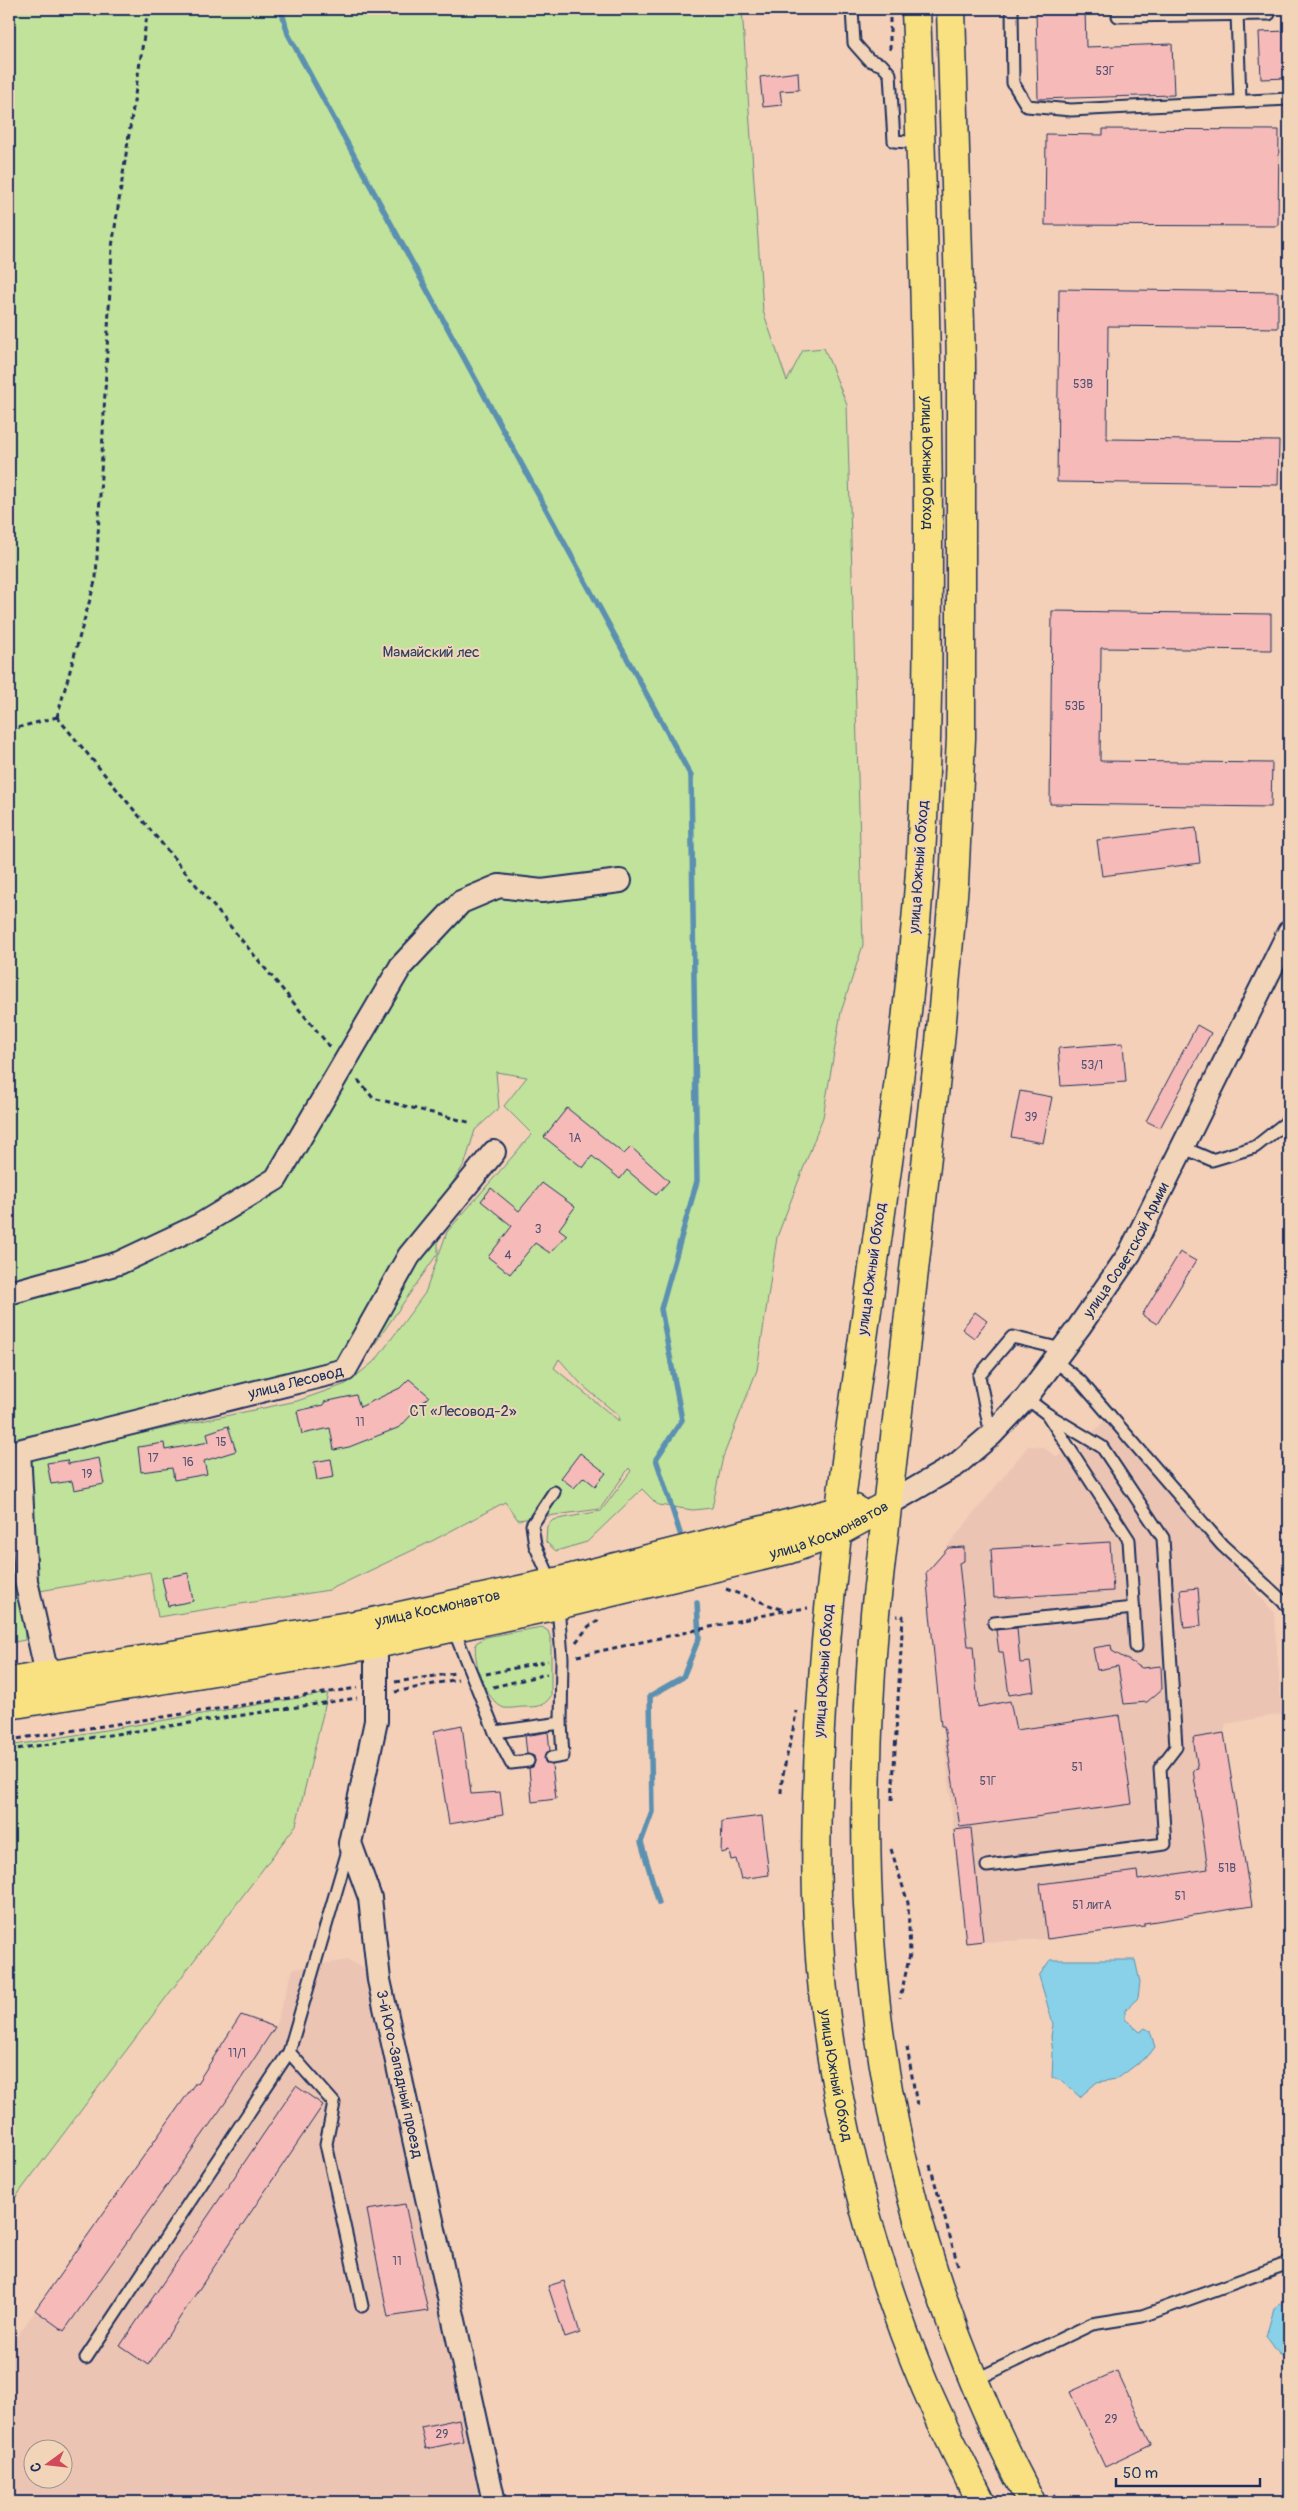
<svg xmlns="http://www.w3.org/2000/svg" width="1298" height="2511" viewBox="0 0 1298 2511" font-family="Pangolin,sans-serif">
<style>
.built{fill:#ecc4b4;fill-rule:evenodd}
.green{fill:#c0e29b;stroke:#6e887c;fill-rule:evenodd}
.water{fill:#88d1e8;stroke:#5c90b1}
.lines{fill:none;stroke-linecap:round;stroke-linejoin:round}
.stream{stroke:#5c90b1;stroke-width:5.5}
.building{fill:#f6bbb8;stroke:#1b2f5e}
.lane-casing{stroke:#1b2f5e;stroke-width:15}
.street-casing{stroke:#1b2f5e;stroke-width:26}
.primary-casing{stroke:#1b2f5e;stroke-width:31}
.path{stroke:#1b2f5e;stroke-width:3;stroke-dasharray:5 4;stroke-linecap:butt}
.lane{stroke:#f2d5b8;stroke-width:11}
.street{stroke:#f2d5b8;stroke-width:22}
.primary{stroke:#f9e181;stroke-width:28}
.labels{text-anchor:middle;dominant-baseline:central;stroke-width:4;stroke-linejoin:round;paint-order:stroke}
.number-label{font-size:12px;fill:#525274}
.street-label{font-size:15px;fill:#1b2f5e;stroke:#f2d5b8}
.park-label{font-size:15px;fill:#2c4164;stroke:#f2d5b8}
</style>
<rect width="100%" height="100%" fill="#f4d0b8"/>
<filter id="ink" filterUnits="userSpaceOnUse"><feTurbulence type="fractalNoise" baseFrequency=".02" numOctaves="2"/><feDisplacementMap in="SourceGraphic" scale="10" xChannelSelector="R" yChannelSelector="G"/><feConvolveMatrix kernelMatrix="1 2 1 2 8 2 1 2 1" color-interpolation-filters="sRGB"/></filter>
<g filter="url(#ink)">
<g class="built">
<path d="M1104,1421L1274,1612L1282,1714L1226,1724L1224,1733L1252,1906L1156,1921L1144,1926L1047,1939L966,1943L926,1573L1028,1446L1043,1447L1057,1457L1061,1453L1068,1459Z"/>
<path d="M348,1960L364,1968L375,1994L486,2502H9V2348L196,2082L200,2079L241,2015L275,2027L293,1969ZM32,2448H62V2478H32Z"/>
</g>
<g class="green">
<path d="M9,9H742L763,311L787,381L803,350L824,348L847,405L863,945L841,1012L823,1117L777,1237L757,1370L723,1457L712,1508L693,1510L658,1505L642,1489L587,1542L556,1551L546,1542L547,1526L553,1520L601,1511L631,1471L629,1468L600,1509L518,1520L505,1502L430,1542L329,1590L158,1617L150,1572L22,1594L25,1640L9,1643V1461L297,1401L346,1384L376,1360L425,1293L447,1232L532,1134L504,1106L527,1077L496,1072L499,1108L475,1130L465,1163L438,1206V1253L365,1358L9,1440ZM559,1359L582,1385L618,1415L619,1421L554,1368Z"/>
<path d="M542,1627L548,1631L551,1639V1696C544,1707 536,1707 524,1707C518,1707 510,1709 504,1708C486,1702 472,1659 476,1643L486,1637Z"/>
<path d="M328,1693L296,1825L9,2206V1746Z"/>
</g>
<g class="water">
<path d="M1050,1960H1135L1140,1982L1138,1998L1125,2010V2019L1140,2032L1145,2028L1150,2031L1155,2047L1149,2055L1117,2079L1097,2082L1080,2097L1062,2081L1052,2078L1053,2054L1051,2037L1053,2024L1039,1976Z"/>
<path d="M1289,2298V2359L1279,2354L1266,2336L1274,2309Z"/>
</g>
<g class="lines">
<g class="stream">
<path d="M281,9L288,34L691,776L697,1181L661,1309L682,1420L656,1459L680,1533"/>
<path d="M659,1903L641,1842L652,1812L650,1696L683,1677L699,1638L697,1603"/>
</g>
</g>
<g class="building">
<path d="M1036,9H1085L1086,47L1172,44L1174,95L1038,99Z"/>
<path d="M1289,31V78L1261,79L1259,32Z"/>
<path d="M798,72L799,90L780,91L782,105L763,107L760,77Z"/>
<path d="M1103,129L1279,130L1278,226L1045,225L1046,134L1103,135Z"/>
<path d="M1059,289L1278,292V328L1108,326L1107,439L1279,441L1278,485L1057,482Z"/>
<path d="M1052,611L1271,614V650L1101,648L1100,761L1272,763L1271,807L1050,804Z"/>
<path d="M1196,828L1200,863L1102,876L1097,840Z"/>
<path d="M1197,1025L1211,1033L1160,1128L1146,1121Z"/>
<path d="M1123,1043L1126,1082L1061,1086L1058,1048Z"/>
<path d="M1020,1091L1052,1097L1043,1143L1011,1137Z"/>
<path d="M567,1108L624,1154L631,1147L669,1181L656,1195L627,1170L620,1179L592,1156L583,1168L544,1137Z"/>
<path d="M542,1183L575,1207L559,1229L567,1235L550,1253L535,1243L510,1274L488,1257L512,1226L481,1201L491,1188L519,1211Z"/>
<path d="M1180,1252L1196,1261L1157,1324L1142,1315Z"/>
<path d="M975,1312L987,1321L974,1338L962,1329Z"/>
<path d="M409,1379L429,1396L400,1427L349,1447L334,1450L330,1428L302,1434L297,1411L324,1405V1402L356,1395L360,1407L400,1388Z"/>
<path d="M228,1426L236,1451L204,1461L207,1474L174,1480L172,1468L141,1472L138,1447L164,1443L165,1450L209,1442L207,1433Z"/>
<path d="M580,1453L606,1473L595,1486L584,1477L574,1488L561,1478Z"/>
<path d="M99,1458L104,1484L74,1490L72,1481L51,1484L47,1463L67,1460L68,1464Z"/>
<path d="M331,1459L334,1477L317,1480L314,1462Z"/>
<path d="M1110,1542L1113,1591L994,1598L991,1549Z"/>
<path d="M964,1547V1561L959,1563L968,1646H973L978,1707L1010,1701L1016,1730L1119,1715L1132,1804L960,1827L944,1726H941L926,1573L948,1548Z"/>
<path d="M188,1573L193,1601L168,1606L162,1578Z"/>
<path d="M1198,1588L1201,1626L1184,1628L1180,1590Z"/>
<path d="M1017,1628L1020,1663L1030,1662L1034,1691L1009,1695L1003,1652H999L996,1630Z"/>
<path d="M1111,1645L1112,1651L1142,1668L1161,1666L1162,1689L1147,1702L1124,1704L1118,1666L1097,1670L1093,1648Z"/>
<path d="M462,1725L471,1794L500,1792L503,1815L449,1824L434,1731Z"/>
<path d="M548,1732L550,1751L546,1753L544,1759L546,1763L552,1765L556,1799L532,1802L529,1768L533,1767L535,1761L534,1756L527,1754L525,1736Z"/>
<path d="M1224,1733L1252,1906L1144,1923V1926L1047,1939L1040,1884L1137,1871L1138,1880L1208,1869L1193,1770L1198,1769L1193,1738Z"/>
<path d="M762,1816L769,1875L741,1879L736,1859L731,1860L729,1851L721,1853L722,1821Z"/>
<path d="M971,1828L983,1941L966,1943L954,1830Z"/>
<path d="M241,2015L275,2027L225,2103L64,2331L35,2310L196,2082L197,2083Z"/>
<path d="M296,2086L323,2105L148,2365L120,2346Z"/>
<path d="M405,2204L428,2311L388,2317L367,2210Z"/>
<path d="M564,2281L580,2333L565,2338L548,2286Z"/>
<path d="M1117,2371L1151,2445L1105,2467L1070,2392Z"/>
<path d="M459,2419L463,2441L426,2449L421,2427Z"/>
</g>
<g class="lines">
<defs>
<g id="lane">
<path d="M852,9L854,43L869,60L882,65L890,74L894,141L921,143"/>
<path d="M1012,9L1013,83L1027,106L1071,110L1289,99"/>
<path d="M1119,9L1118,16L1269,14V9"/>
<path d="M1237,13L1240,100"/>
<path d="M1184,1148L1212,1160L1255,1147L1289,1120"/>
<path d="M1054,1360L1080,1381L1222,1545L1289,1607"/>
<path d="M1026,1398L1047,1414L1129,1540L1136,1647"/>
<path d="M991,1435L979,1376L1012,1337L1062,1349"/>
<path d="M552,1583L535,1545L532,1525L554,1492"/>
<path d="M994,1623L1133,1608"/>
<path d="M453,1628L495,1732L561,1723L562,1658L558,1605"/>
<path d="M495,1732L511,1763L528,1761"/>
<path d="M551,1758L563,1756L561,1723"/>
<path d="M987,1866L1165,1844L1160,1768L1176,1747L1163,1538L1102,1447L1047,1414"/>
<path d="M289,2052L334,2103L326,2144L362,2306"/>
<path d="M86,2358L289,2052L349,1847"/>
<path d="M975,2380L1092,2324L1142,2316L1289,2263"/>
</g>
<g id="street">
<path d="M9,1293L119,1263L200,1225L276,1179L401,966L461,902L499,886L542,891L620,881"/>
<path id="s1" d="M887,1505L956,1465L991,1435L1026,1398L1079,1327L1130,1253L1289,932"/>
<path id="s2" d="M376,1644V1721L350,1843L370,1898L379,1980L494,2502"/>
<path id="s3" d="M51,1692L26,1581L19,1451L345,1370L409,1256L494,1152"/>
</g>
<g id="primary">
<path id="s4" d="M916,9C922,178 927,347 928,517C928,639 928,762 919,885C899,1151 843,1413 823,1679C814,1809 811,1942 834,2071C853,2179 883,2287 926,2388C943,2427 962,2464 981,2502"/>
<path d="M951,9L961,361V738L954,884L940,1042L875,1613C864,1752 861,1893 879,2031C900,2193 955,2359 1031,2502"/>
<path id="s5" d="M9,1682L373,1622L552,1583L839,1511L855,1509"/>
<path id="s6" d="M9,1705L376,1644L558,1605L787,1550L836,1533L887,1505"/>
</g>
</defs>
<use href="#lane" class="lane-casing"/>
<use href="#street" class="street-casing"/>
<use href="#primary" class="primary-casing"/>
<g class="path">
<path d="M890,9V53"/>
<path d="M57,717L96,578L112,247L148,9"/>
<path d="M57,717L331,1048"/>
<path d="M9,730L57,717"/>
<path d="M358,1080L373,1098L472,1123"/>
<path d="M726,1589L783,1610"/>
<path d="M576,1642L589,1626L600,1620"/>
<path d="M577,1656L784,1611L808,1608"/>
<path d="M486,1674L548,1661"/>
<path d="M395,1682L455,1673"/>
<path d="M493,1687L547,1674"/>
<path d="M395,1692L458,1679"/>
<path d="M9,1740L357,1688"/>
<path d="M9,1750L357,1698"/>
<path d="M781,1793C782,1766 793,1739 796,1711"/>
<path d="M892,1800L903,1616H896"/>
<path d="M891,1849L908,1903L910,1954L900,1999"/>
<path d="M907,2047L917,2105"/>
<path d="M930,2165L959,2269"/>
<path d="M1054,2494L1058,2502"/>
</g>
<use href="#lane" class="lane"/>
<use href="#street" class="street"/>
<use href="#primary" class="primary"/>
</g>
</g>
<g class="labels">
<g class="number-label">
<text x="1105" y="71">53Г</text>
<text x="1083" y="384">53В</text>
<text x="1075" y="706">53Б</text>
<text x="1092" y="1065">53/1</text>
<text x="1031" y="1117">39</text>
<text x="575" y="1138">1А</text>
<text x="538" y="1229">3</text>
<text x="508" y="1255">4</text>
<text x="360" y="1422">11</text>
<text x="221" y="1442">15</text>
<text x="153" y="1458">17</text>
<text x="188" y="1462">16</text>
<text x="87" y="1474">19</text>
<text x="1077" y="1767">51</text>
<text x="988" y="1781">51Г</text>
<text x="1227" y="1868">51В</text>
<text x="1180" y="1896">51</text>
<text x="1092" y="1905">51 литА</text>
<text x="237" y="2053">11/1</text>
<text x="397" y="2261">11</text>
<text x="1111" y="2419">29</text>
<text x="442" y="2434">29</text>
</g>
<g class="street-label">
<text stroke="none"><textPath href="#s4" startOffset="454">улица Южный Обход</textPath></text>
<text transform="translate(919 867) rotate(-86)">улица Южный Обход</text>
<text stroke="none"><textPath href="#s1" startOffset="356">улица Советской Армии</textPath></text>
<text transform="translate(872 1269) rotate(-82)">улица Южный Обход</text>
<text stroke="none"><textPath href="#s3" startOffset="529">улица Лесовод</textPath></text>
<text stroke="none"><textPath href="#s6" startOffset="840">улица Космонавтов</textPath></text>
<text stroke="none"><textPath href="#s5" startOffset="435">улица Космонавтов</textPath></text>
<text transform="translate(824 1671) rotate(-86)">улица Южный Обход</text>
<text stroke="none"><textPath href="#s2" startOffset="439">3-й Юго-Западный проезд</textPath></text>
<text stroke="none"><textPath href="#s4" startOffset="2074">улица Южный Обход</textPath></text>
</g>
<g class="park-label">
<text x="431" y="652">Мамайский лес</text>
<text x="463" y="1411">СТ «Лесовод-2»</text>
</g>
</g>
<rect width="1298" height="2511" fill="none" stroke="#f2d5b8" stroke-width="30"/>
<rect x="15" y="15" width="1268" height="2481" fill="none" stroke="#1b2f5e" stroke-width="2" filter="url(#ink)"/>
<g transform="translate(48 2464) rotate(255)"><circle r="24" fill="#f2d5b8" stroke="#9c9394"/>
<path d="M0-4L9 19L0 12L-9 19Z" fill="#d1495b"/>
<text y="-8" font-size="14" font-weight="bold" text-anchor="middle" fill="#1b2f5e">С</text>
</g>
<path d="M1116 2478v8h144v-8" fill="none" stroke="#1b2f5e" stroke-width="2.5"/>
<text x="1123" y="2478" font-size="15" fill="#1b2f5e" stroke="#f2d5b8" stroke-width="4" paint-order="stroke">50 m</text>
</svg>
